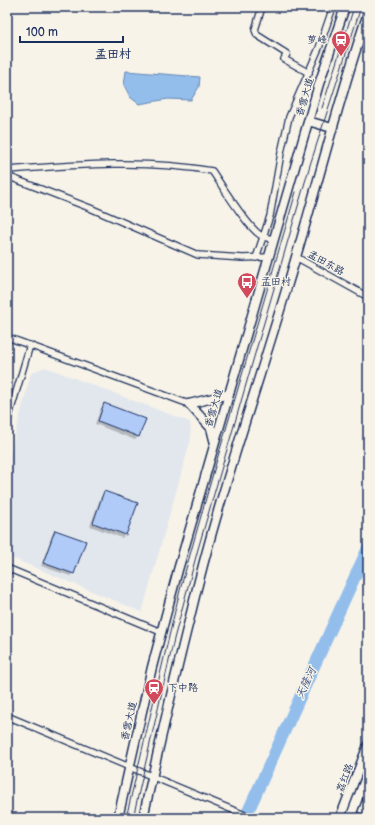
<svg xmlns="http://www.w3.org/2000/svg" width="375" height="825" viewBox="0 0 375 825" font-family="'Balsamiq Sans','LXGW WenKai TC',sans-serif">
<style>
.built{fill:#e2e7ed}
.water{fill:#93beec;stroke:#6385b3}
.shadow{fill:#0003}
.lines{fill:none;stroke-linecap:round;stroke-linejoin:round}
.river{stroke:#93beec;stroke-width:12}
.building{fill:#b1cbf8;stroke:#1b2f5e}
.street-casing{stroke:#1b2f5e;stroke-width:8}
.secondary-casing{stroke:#1b2f5e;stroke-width:11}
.street{stroke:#f7f3e8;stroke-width:5.5}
.secondary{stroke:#f7f3e8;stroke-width:8}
.tram{stroke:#1b2f5e;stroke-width:1}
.labels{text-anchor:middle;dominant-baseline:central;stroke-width:3;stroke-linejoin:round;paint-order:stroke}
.poi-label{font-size:10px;fill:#1b2f5e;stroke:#f7f3e8;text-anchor:start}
.street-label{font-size:10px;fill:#1b2f5e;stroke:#f7f3e8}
.water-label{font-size:11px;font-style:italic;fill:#395382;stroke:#f7f3e8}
.quarter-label{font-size:12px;font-weight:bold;fill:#1b2f5e;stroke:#f7f3e8}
</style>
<rect width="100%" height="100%" fill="#f7f3e8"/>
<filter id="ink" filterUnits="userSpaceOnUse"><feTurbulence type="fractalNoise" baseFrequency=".025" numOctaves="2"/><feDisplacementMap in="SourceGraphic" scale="8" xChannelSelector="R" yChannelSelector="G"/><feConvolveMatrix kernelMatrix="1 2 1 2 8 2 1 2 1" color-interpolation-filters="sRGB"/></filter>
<g filter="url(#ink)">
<path class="built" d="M45,367L190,422L191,439L142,612L7,556V466L31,373Z"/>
<path class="water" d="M126,71L200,77L199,87L191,100L168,99L139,104L130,97L124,85Z"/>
<g class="shadow">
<path d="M105,404L139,436L135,440L95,424L101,408Z"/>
<path d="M105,492L125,534L122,538L90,526L101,496Z"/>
<path d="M55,531L73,573L70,576L41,566L52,535Z"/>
</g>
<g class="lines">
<path class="river" d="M245,818L368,548"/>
</g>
<g class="building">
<path d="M104,403L146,419L139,437L98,421Z"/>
<path d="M104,491L138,503L126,535L93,523Z"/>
<path d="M55,530L86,541L74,574L43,563Z"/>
</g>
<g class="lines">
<defs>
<g id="street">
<path d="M262,7L255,30L257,35L287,54L284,59L309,73"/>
<path d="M7,170C74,165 145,159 212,171C221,184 249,230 262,236C266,238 270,238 274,239"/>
<path d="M7,176L90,208L198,255L243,258L269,257"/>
<path d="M296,257L368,297"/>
<path d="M256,258L270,216L281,153L289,117L319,48L333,7"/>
<path d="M7,337L189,404"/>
<path d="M7,423L30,345"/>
<path d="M7,568L161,632"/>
<path d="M7,716L252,818"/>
<path d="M352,814L363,818"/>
</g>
<g id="secondary">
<path d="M308,121L332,128"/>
<path d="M189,404L211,428L214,440"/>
<path d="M189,404L229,394"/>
<path d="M118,818L152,667L178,570L319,84L345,7"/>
<path d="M143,818C158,751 173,684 190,617C216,506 254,397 287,287C315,196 337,103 368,13"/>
<path d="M340,818L368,745"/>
<path d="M350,818L368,772"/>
</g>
</defs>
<use href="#street" class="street-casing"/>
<use href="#secondary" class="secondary-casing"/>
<use href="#street" class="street"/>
<use href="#secondary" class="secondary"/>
<g class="tram">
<path d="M322,108L354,7"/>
<path d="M126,818L180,590L216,463L296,192"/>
<path d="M133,818L174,639L198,549L310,165L361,7"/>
</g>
</g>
</g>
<defs>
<symbol id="station-pin" viewBox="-11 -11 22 30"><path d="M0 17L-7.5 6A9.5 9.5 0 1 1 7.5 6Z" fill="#d1495b" stroke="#f7f3e8"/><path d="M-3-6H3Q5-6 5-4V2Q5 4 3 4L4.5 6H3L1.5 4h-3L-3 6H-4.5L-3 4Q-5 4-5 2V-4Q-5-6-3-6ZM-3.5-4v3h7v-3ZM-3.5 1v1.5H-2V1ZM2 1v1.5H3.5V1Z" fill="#fff"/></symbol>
<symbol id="bus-pin" viewBox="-11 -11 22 30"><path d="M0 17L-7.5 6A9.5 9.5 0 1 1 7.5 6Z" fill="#d1495b" stroke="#f7f3e8"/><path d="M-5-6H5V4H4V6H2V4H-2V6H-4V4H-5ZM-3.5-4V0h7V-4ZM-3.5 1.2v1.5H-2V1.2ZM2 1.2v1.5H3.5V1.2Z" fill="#fff"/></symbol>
</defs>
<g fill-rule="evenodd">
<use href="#station-pin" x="330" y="29" width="22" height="30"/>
<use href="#bus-pin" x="236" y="271" width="22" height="30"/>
<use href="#station-pin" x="143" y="677" width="22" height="30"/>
</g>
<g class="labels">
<g class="poi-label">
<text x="327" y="40" text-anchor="end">萝峰</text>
<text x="261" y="282">孟田村</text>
<text x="168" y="688">下中路</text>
</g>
<g class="street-label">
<text transform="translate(305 97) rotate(-74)">香雪大道</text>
<text transform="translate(326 263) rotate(29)">孟田东路</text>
<text transform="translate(214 408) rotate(-73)">香雪大道</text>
<text transform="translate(129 721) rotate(-77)">香雪大道</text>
<text transform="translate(345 778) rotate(-69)">荔红路</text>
</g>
<g class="water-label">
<text transform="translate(306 683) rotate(-65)">天隆河</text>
</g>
<g class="quarter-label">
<text x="113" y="54">孟田村</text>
</g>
</g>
<rect width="375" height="825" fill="none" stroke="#f7f3e8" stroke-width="24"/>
<rect x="12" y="12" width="351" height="801" fill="none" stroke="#1b2f5e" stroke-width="1.5" filter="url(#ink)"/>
<path d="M20 36v6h103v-6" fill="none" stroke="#1b2f5e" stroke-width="2"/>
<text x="26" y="36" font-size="12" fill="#1b2f5e" stroke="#f7f3e8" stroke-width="3" paint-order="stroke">100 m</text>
</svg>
